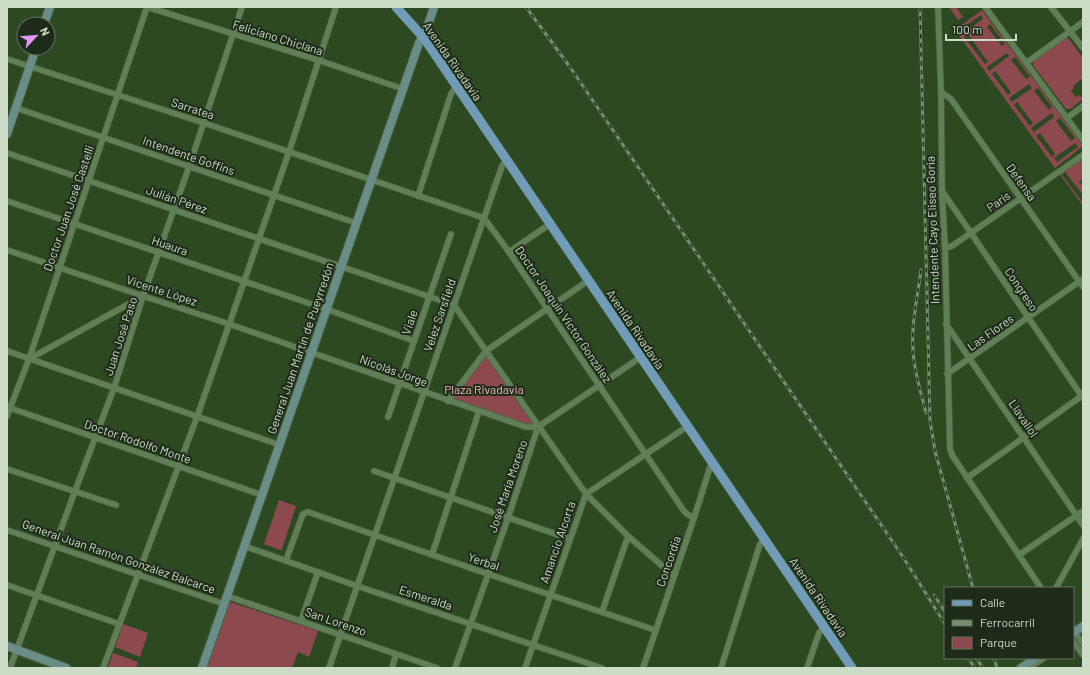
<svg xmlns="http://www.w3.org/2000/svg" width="1090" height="675" viewBox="0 0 1090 675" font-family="Barlow,sans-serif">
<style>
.green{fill:#8d4a4e;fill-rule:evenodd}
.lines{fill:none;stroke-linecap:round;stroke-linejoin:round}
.street-casing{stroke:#4b6241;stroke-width:7}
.secondary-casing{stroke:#4b6241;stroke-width:10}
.primary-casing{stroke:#4b6241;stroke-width:10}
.street{stroke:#617f56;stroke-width:5.5}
.secondary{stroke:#698e87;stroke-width:8}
.primary{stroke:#719cb8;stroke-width:9}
.rail-casing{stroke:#778e6f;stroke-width:3}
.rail{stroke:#1f2b1a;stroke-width:1.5;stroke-dasharray:4.5;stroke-linecap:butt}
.labels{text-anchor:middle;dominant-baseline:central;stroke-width:4;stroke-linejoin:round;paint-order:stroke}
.street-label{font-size:12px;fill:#ccdcc6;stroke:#1f2b1a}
.park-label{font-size:12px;fill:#efb7b8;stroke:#1f2b1a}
</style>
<rect width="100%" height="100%" fill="#2d4922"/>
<g class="green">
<path d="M949,7H956L963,17L958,20Z"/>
<path d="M982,10L1083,146L1055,168L955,30ZM981,15L983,19L963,33L961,29ZM990,24L1005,44L1002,46L987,27ZM968,34L988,62L985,64L964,37ZM1007,53L1009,56L989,71L987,67ZM1015,57L1030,77L1026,79L1011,60ZM995,71L1011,92L1008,95L992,74ZM1029,84L1032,88L1012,102L1009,98ZM1038,88L1052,107L1049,110L1034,91ZM1017,102L1033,123L1030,126L1014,105ZM1052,113L1054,117L1034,132L1031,128ZM1060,118L1075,138L1071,141L1056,121ZM1040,133L1055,154L1052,157L1036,136ZM1075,143L1078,147L1057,162L1054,158Z"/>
<path d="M1065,38H1068L1083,58V78L1073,86L1074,88L1071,91L1076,97L1079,95L1081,97L1083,95V99L1070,109H1066L1033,65L1034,61Z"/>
<path d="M1082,158L1083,179L1079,182L1083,186V195L1065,172L1062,175L1083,203V206L1059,173Z"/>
<path d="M486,351L538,427L479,411L448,401Z"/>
<path d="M279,500L296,506L282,549L280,550L264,544Z"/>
<path d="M230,602L318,631L309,657L298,652L292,668H206L227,604Z"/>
<path d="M123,624L148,633L140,657L115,647Z"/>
<path d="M113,653L138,662L136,668H108Z"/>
</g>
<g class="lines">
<defs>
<g id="street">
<path d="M147,7L318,60L403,89"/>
<path d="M938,7L941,92L942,191L945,248L950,449L952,455L1041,588"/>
<path d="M985,7L1083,140"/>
<path d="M1051,7L1083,48"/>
<path d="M7,59L204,123L484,218L509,252L684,511L687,514L694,518"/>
<path d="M1026,63L1083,22"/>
<path d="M941,92L951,99L1083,287"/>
<path d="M16,108L356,223"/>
<path d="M1067,118L1083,106"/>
<path d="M7,153L454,305L586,494L629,537L674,576"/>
<path d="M942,191L971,233L1083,398"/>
<path d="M418,196L451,94L457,85"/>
<path d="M7,201L326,309L414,341"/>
<path d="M945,248L952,246L1083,155"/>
<path d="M7,250L143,296L229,324L526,427H538"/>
<path d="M509,252L550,224"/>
<path d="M946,324L1083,525"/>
<path d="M7,351L280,445"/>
<path d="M29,359L143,296"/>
<path d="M947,374L1083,279"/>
<path d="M448,401L486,351L589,280"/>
<path d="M7,407L262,495"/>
<path d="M7,416L29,359L147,7"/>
<path d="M388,417L451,234"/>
<path d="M7,469L116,505"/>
<path d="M374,471L570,539"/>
<path d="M967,478L1083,395"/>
<path d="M7,530L224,604"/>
<path d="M244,546L357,586L602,668"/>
<path d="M432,555L479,411"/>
<path d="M1019,555L1083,511"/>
<path d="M286,560L303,514L308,512L488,574L655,630"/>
<path d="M7,585L119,624"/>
<path d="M1056,588L1083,539"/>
<path d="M227,596L437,668"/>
<path d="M602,612L626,542L629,537"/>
<path d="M301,621L318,572"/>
<path d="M1073,634L1077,635L1083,644"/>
<path d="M1073,641L1083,655"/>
<path d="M10,668L75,491L114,388L143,296L189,167L242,7"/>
<path d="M103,668L197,417L289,152L336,7"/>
<path d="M329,668L484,218L502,166L507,160"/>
<path d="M392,668L396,654"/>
<path d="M455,668L508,518L538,427L641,357"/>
<path d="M525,668L586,494L688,426"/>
<path d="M643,668L694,518L712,461"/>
<path d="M721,668L760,544L765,539"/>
<path d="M807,668L819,633L824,627"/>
<path d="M1029,668L1044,658"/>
</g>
<g id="secondary">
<path d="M44,24L50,7"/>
<path d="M7,134L36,48"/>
<path d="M1073,633L1083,626"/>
<path d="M7,646L66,668"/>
<path d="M202,668L403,89L419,43L426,31L434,7"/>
<path d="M1021,668L1036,658"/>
</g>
<path id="primary" d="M396,7L423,37L430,47L852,668"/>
</defs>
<use href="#street" class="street-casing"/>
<use href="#secondary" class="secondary-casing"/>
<use href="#primary" class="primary-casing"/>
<use href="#street" class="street"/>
<use href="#secondary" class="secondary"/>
<use href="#primary" class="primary"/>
<defs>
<g id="rail">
<path d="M526,7L570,67L903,557L945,624"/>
<path d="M920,7L930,420L935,451L973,588"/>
<path d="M921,270C918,295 911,324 913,350C914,372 921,392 926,413"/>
<path d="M934,595L945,612"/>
<path d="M968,658L975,668"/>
<path d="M976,658L983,668"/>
<path d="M994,658L997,668"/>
</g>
</defs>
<use href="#rail" class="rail-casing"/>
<use href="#rail" class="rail"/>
</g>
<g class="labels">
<g class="street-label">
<text transform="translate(278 37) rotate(17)">Feliciano Chiclana</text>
<text transform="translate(453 61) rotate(55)">Avenida Rivadavia</text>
<text transform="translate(193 108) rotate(18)">Sarratea</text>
<text transform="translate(189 155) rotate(19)">Intendente Goffins</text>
<text transform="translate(1022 182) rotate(55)">Defensa</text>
<text transform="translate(177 199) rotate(19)">Julián Pérez</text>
<text transform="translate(998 201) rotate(-35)">París</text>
<text transform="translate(68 208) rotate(-71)">Doctor Juan José Castelli</text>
<text transform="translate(932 230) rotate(-92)">Intendente Cayo Eliseo Goria</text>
<text transform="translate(170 245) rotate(19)">Huaura</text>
<text transform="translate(1022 289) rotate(56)">Congreso</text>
<text transform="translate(162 290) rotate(18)">Vicente López</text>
<text transform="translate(564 314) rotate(56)">Doctor Joaquín Victor González</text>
<text transform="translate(439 315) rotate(-71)">Velez Sarsfield</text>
<text transform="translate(409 322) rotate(-71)">Viale</text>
<text transform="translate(636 329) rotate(56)">Avenida Rivadavia</text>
<text transform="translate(990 332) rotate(-35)">Las Flores</text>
<text transform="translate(120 336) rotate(-72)">Juan José Paso</text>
<text transform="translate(300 348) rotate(-71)">General Juan Martín de Pueyrredón</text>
<text transform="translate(394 370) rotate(20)">Nicolás Jorge</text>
<text transform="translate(1024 418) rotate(56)">Llavallol</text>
<text transform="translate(138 441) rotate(19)">Doctor Rodolfo Monte</text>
<text transform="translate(507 486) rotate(-71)">José María Moreno</text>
<text transform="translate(557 542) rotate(-71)">Amancio Alcorta</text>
<text transform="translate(119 556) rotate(19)">General Juan Ramón González Balcarce</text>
<text transform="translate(484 561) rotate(19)">Yerbal</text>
<text transform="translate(668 561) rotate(-71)">Concordia</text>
<text transform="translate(426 597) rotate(18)">Esmeralda</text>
<text transform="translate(819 597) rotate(56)">Avenida Rivadavia</text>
<text transform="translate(336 621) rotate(19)">San Lorenzo</text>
</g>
<g class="park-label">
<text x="484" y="389">Plaza Rivadavia</text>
</g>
</g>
<rect width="1090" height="675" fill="none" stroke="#ccdcc6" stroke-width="16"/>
<rect x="944" y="587" width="130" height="72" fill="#1f2b1a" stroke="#64725f"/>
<rect x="952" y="600" width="20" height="6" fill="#719cb8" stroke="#64725f"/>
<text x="980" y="607" font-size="12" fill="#ccdcc6">Calle</text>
<rect x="952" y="620" width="20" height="6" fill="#778e6f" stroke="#64725f"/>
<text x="980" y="627" font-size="12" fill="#ccdcc6">Ferrocarril</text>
<rect x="952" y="637" width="20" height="12" fill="#8d4a4e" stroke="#64725f"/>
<text x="980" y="647" font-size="12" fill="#ccdcc6">Parque</text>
<g transform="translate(36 36) rotate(64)"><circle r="19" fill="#1f2b1a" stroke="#64725f"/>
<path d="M0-3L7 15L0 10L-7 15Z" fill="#dd99f4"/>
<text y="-6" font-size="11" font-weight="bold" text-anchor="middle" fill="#ccdcc6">N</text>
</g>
<path d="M946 34v6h70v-6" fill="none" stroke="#ccdcc6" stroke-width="2"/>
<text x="952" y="34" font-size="12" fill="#ccdcc6" stroke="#1f2b1a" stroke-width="3" paint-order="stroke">100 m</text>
</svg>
